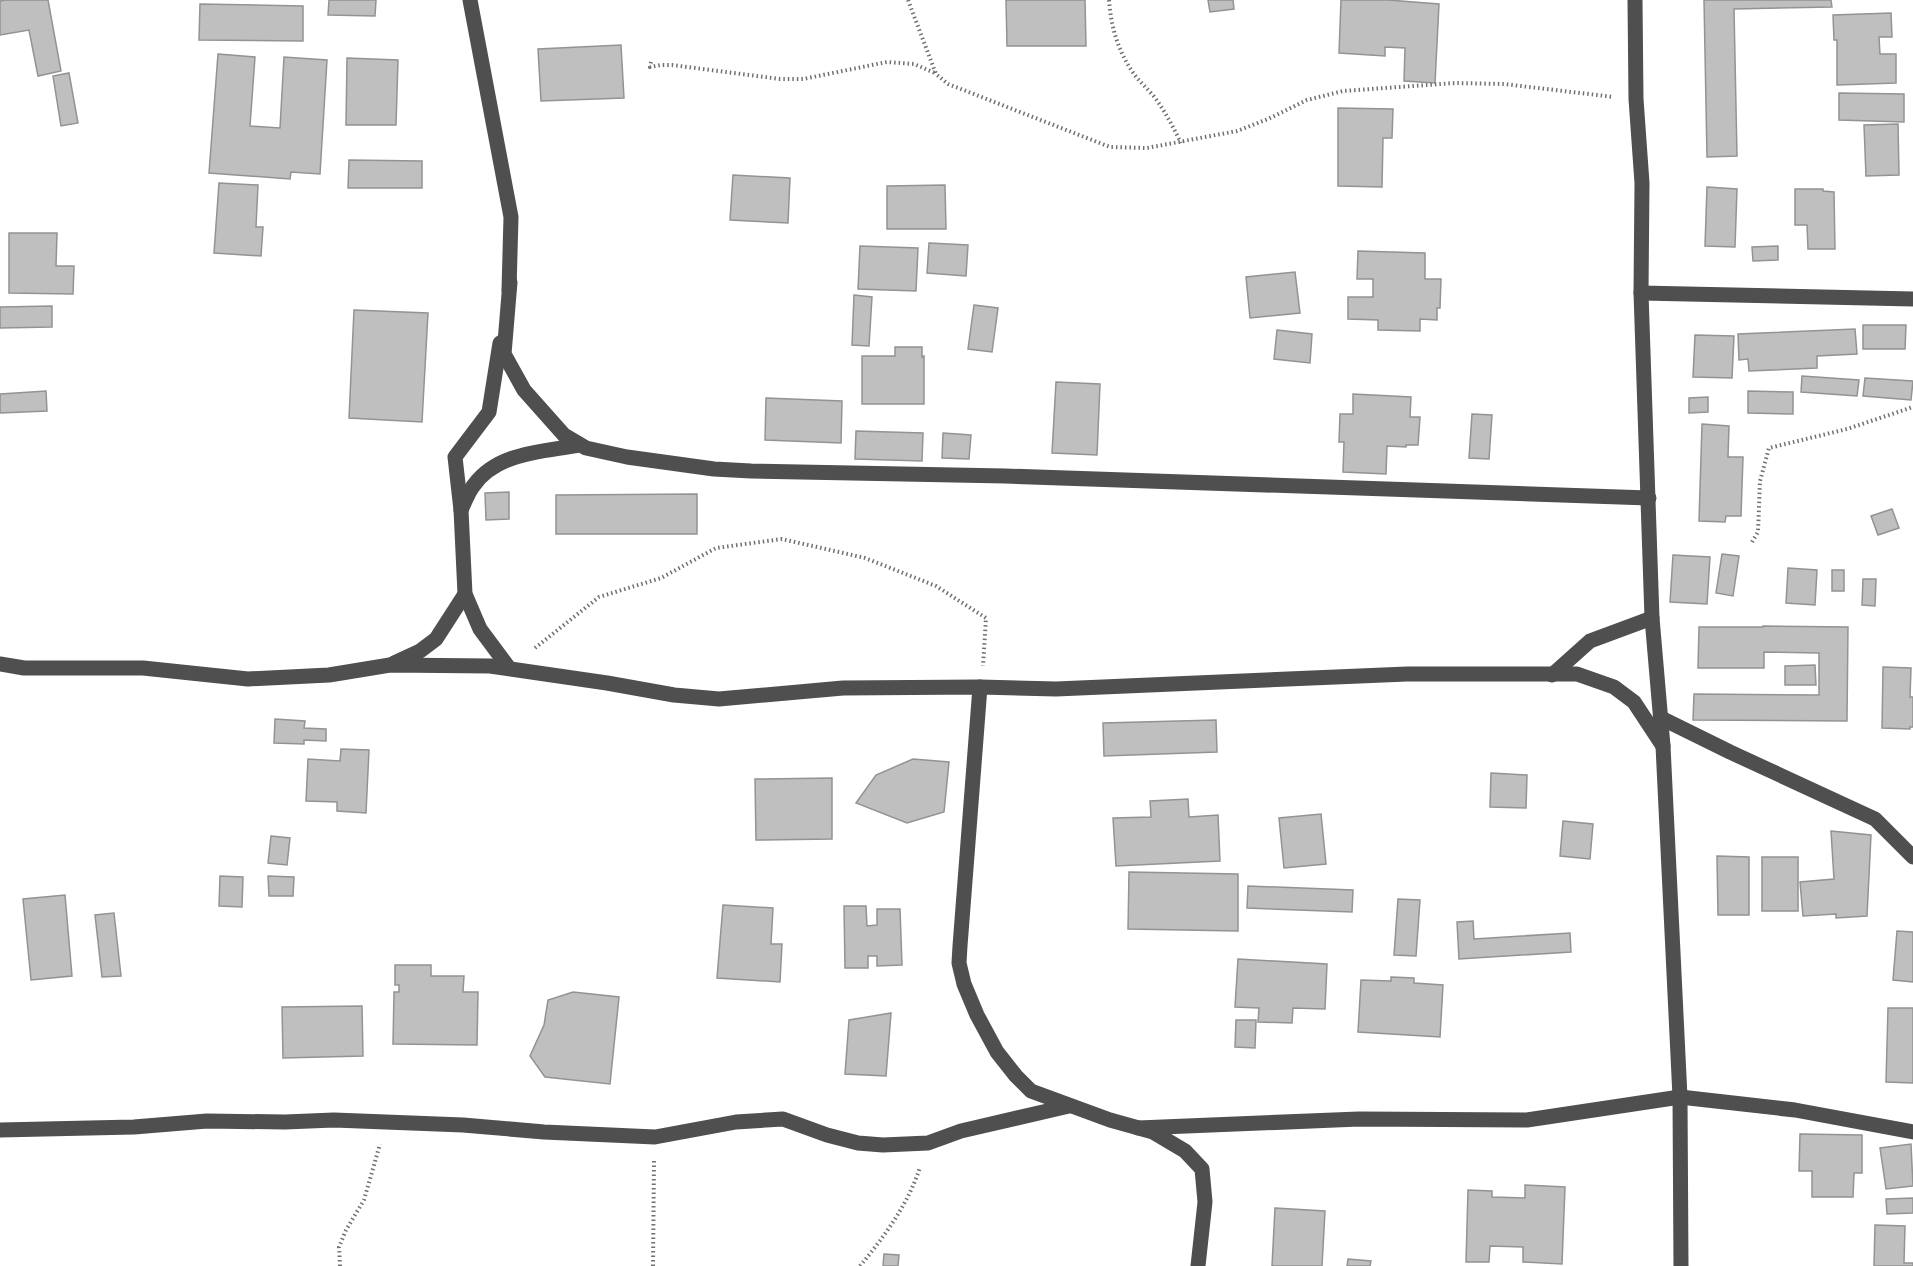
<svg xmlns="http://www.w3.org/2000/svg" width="1913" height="1266" viewBox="0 0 1913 1266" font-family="Helvetica,sans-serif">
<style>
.building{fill:#bfbfbf;stroke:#939393;stroke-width:1.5}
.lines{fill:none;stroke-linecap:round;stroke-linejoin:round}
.path{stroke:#717171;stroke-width:4;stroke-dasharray:1.5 3;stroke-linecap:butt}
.minor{stroke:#4f4f4f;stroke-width:15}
</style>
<rect width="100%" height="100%" fill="#fff"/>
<g class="building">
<path d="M5,0H48L61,71L38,76L29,30L0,35V1Z"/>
<path d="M329,0H376L375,16L328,15Z"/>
<path d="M1006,0H1085L1086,46H1007Z"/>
<path d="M1208,0H1233L1234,9L1210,12Z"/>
<path d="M1341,0H1388L1439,4L1435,83L1404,81L1405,48L1385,47V56L1339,53Z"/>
<path d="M1704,0H1831L1832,7L1734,9L1737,156L1707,157Z"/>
<path d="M200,4L303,6V41L199,40Z"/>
<path d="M1891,13L1892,37H1879L1880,54H1896V83L1837,85V40H1834L1833,15Z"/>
<path d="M621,45L624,98L541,101L538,49Z"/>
<path d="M218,54L255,57L250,126L280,128L284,57L327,60L320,174L291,172L290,179L209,173Z"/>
<path d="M347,58L398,60L396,125H346Z"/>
<path d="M69,73L78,123L61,126L53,76Z"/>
<path d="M1839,93L1904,94V122L1839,120Z"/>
<path d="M1338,108L1393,109L1392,138H1383L1382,187L1338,186Z"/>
<path d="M1898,124L1899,175L1866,176L1864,125Z"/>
<path d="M349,160L422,161V188H348Z"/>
<path d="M733,175L790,178L788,223L730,220Z"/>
<path d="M219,183L258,185L256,227H263L261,256L214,253Z"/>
<path d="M945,185L946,229H887V186Z"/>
<path d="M1707,187L1737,189L1735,247L1705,246Z"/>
<path d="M1795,189H1823V191L1834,192L1835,249H1808L1807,225H1795Z"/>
<path d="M9,233H57L56,266H74L73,294L9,293Z"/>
<path d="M929,243L968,245L966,276L927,273Z"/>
<path d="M860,246L918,248L916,291L858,289Z"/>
<path d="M1778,246V260L1753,261L1752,247Z"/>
<path d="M1358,251L1425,253V279H1441L1440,308H1437V320L1420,319V331L1378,330V320L1348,319V297H1373V279H1357Z"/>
<path d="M1295,272L1300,313L1250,318L1246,277Z"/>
<path d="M854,295L872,297L869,346L852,345Z"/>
<path d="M974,305L998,308L992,352L968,349Z"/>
<path d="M52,306V327L0,328V307Z"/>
<path d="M354,310L428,313L422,422L349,418Z"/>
<path d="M1863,325H1906L1905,349H1863Z"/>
<path d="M1855,329L1857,354L1817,356V368L1749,371L1748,359L1739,360L1738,334Z"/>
<path d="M1277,330L1312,334L1310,363L1274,359Z"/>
<path d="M1695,335L1734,336L1732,378L1693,377Z"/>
<path d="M895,347H922V357L924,356V404H862V356H895Z"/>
<path d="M1802,376L1859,380L1857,396L1801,392Z"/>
<path d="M1865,378L1913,381L1911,400L1863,396Z"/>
<path d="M1056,382L1100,384L1097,455L1052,453Z"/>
<path d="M46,391L47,411L0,413V394Z"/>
<path d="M1748,391L1793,392V414L1748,413Z"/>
<path d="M1353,394L1411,397L1410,417H1420L1418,445H1406V447L1387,446L1386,474L1343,472L1344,442H1339L1340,414H1353Z"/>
<path d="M1708,397V412L1689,413V398Z"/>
<path d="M766,398L842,401L841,443L765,440Z"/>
<path d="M1472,414L1492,415L1489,459L1469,458Z"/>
<path d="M1702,424L1729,426L1728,457H1743L1741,516H1726L1725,522L1699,521Z"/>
<path d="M856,431L923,433L922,461L855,459Z"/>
<path d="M943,433L971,435L969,459L942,458Z"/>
<path d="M509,492V519L486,520L485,493Z"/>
<path d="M697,494V534H556V495Z"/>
<path d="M1892,509L1899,528L1878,535L1871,516Z"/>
<path d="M1722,554L1739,556L1733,596L1716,593Z"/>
<path d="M1673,555L1710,557L1707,604L1670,602Z"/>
<path d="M1788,568L1817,570L1815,605L1786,603Z"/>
<rect x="1832" y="570" width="12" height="21"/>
<path d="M1863,579H1876L1875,606L1862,605Z"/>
<path d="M1763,626L1848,627L1847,721L1693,720L1694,694L1819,695V653L1764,652V668H1698L1699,627H1763Z"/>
<path d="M1815,665L1816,685H1785V666Z"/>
<path d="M1883,667L1911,668L1910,697H1913V727H1910V729L1882,728Z"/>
<path d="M275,719L305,721L304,728L326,729V741L304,740V744L274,743Z"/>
<path d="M1216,720L1217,752L1104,756L1103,723Z"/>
<path d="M341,749L369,750L366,813L337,811V802L306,801L308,759L340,761Z"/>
<path d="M913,759L949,762L944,812L907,823L856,803L876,775Z"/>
<path d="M1491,773L1527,775L1526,808L1490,807Z"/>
<path d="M832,778V839L756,840L755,779Z"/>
<path d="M1188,799L1189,817L1218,815L1220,861L1116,866L1113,818L1151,817L1150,801Z"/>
<path d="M1321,814L1326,864L1284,868L1279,818Z"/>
<path d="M1563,821L1593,824L1590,859L1560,856Z"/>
<path d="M1831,831L1871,835L1867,916L1836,918V914L1803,916L1800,882L1834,879Z"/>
<path d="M271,836L290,838L287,865L268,863Z"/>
<path d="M1717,856L1749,857V915H1718Z"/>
<rect x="1762" y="857" width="36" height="54"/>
<path d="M1129,872L1238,874V931L1128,929Z"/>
<path d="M220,876L243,877L242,907L219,906Z"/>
<path d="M268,876L294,877L293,896H269Z"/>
<path d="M1248,886L1353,890L1352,912L1247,908Z"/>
<path d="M65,895L72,976L31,980L23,899Z"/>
<path d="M1398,899L1420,900L1416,956L1394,955Z"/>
<path d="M723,905L773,908L771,944H782L780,982L717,978Z"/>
<path d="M844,906H866L867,926L877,925V909H900L902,965L877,966V956H868V968H845Z"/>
<path d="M114,913L121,976L102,977L95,915Z"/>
<path d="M1473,921L1474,939L1570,933L1571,952L1459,959L1457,922Z"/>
<path d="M1897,931L1913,932V982L1893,980Z"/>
<path d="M1238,959L1327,964L1325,1009L1293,1008L1292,1023L1258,1022L1259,1008L1235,1007Z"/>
<path d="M395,965H431V976H464L463,992H478L477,1045L393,1044L394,992H399V985H395Z"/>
<path d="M1391,977L1414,978V983L1443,985L1440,1037L1358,1032L1361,980L1391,981Z"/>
<path d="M573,992L619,997L610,1084L545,1077L530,1056L544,1025L548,1000Z"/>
<path d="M362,1006L363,1056L283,1058L282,1007Z"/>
<path d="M1888,1008H1913V1083L1886,1082Z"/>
<path d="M891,1013L886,1076L845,1074L849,1020Z"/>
<path d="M1236,1020H1256L1255,1048L1235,1047Z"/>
<path d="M1800,1134L1862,1135V1173H1854L1853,1197H1812V1171H1799Z"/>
<path d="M1911,1144L1913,1186L1886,1189L1880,1148Z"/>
<path d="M1525,1185L1565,1187L1562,1264L1523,1262V1247L1490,1246L1489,1262H1466L1468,1190L1492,1191V1197L1525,1198Z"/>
<path d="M1913,1198V1213L1887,1214L1886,1199Z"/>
<path d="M1275,1208L1325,1211L1322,1266H1272Z"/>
<path d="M1875,1225L1905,1226L1904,1263H1913V1266H1874Z"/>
<path d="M884,1254L899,1255L898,1266H883Z"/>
<path d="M1348,1259L1371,1261L1370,1266H1347Z"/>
</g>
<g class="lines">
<g class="path">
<path d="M908,0L936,74L948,84L1110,147L1147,148L1237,131L1268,119L1307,100L1343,91L1455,83L1504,84L1614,97"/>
<path d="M1109,0C1111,28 1119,55 1137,78C1144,86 1152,93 1158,102C1167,115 1174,129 1181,143"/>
<path d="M651,62L650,67L661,65H672L780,79H803L887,62L914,64L935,73"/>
<path d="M1752,542L1758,532L1760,481L1769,448L1847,429L1913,407"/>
<path d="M535,648L599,597L661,578L716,548L782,539L865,558L936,586L986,618L983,666"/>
<path d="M340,1266L339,1247L346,1230L364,1200L380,1144"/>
<path d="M653,1266L654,1159"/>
<path d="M860,1266C884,1237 909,1203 920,1167"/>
</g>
<g class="minor">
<path d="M470,0L511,217L509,290"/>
<path d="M1635,0L1636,99L1642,183L1641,293L1652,618L1663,746L1680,1097L1681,1266"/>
<path d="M510,282L504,354L524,390L564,435L586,448L627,457L714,469L751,471L1005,476L1649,498"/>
<path d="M1641,293L1913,299"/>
<path d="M500,343L489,412L455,457L461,510L465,594L480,629L509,668"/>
<path d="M461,510C465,502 468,492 474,485C498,452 543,452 580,445"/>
<path d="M394,663L420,651L436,639L465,594"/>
<path d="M0,664L24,668H143L248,679L329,675L390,665L490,666L607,683L674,695L719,699L843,688L980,687L1056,689L1407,674H1577L1614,687L1634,702L1663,746"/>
<path d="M1552,675L1590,641L1652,618"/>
<path d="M980,687L960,946L959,963L964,984L977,1015L997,1052L1016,1076L1031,1091L1110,1120L1153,1132L1185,1151L1202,1169L1205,1202L1198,1266"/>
<path d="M1661,718L1730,752L1875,819L1913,857"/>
<path d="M1138,1128L1359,1119L1527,1120L1680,1097L1795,1110L1913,1132"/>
<path d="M0,1130L134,1127L207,1121L285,1122L334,1120L463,1125L544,1132L655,1137L736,1122L783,1119L827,1135L858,1143L883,1145L928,1143L961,1131L1069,1106"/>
</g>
</g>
</svg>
